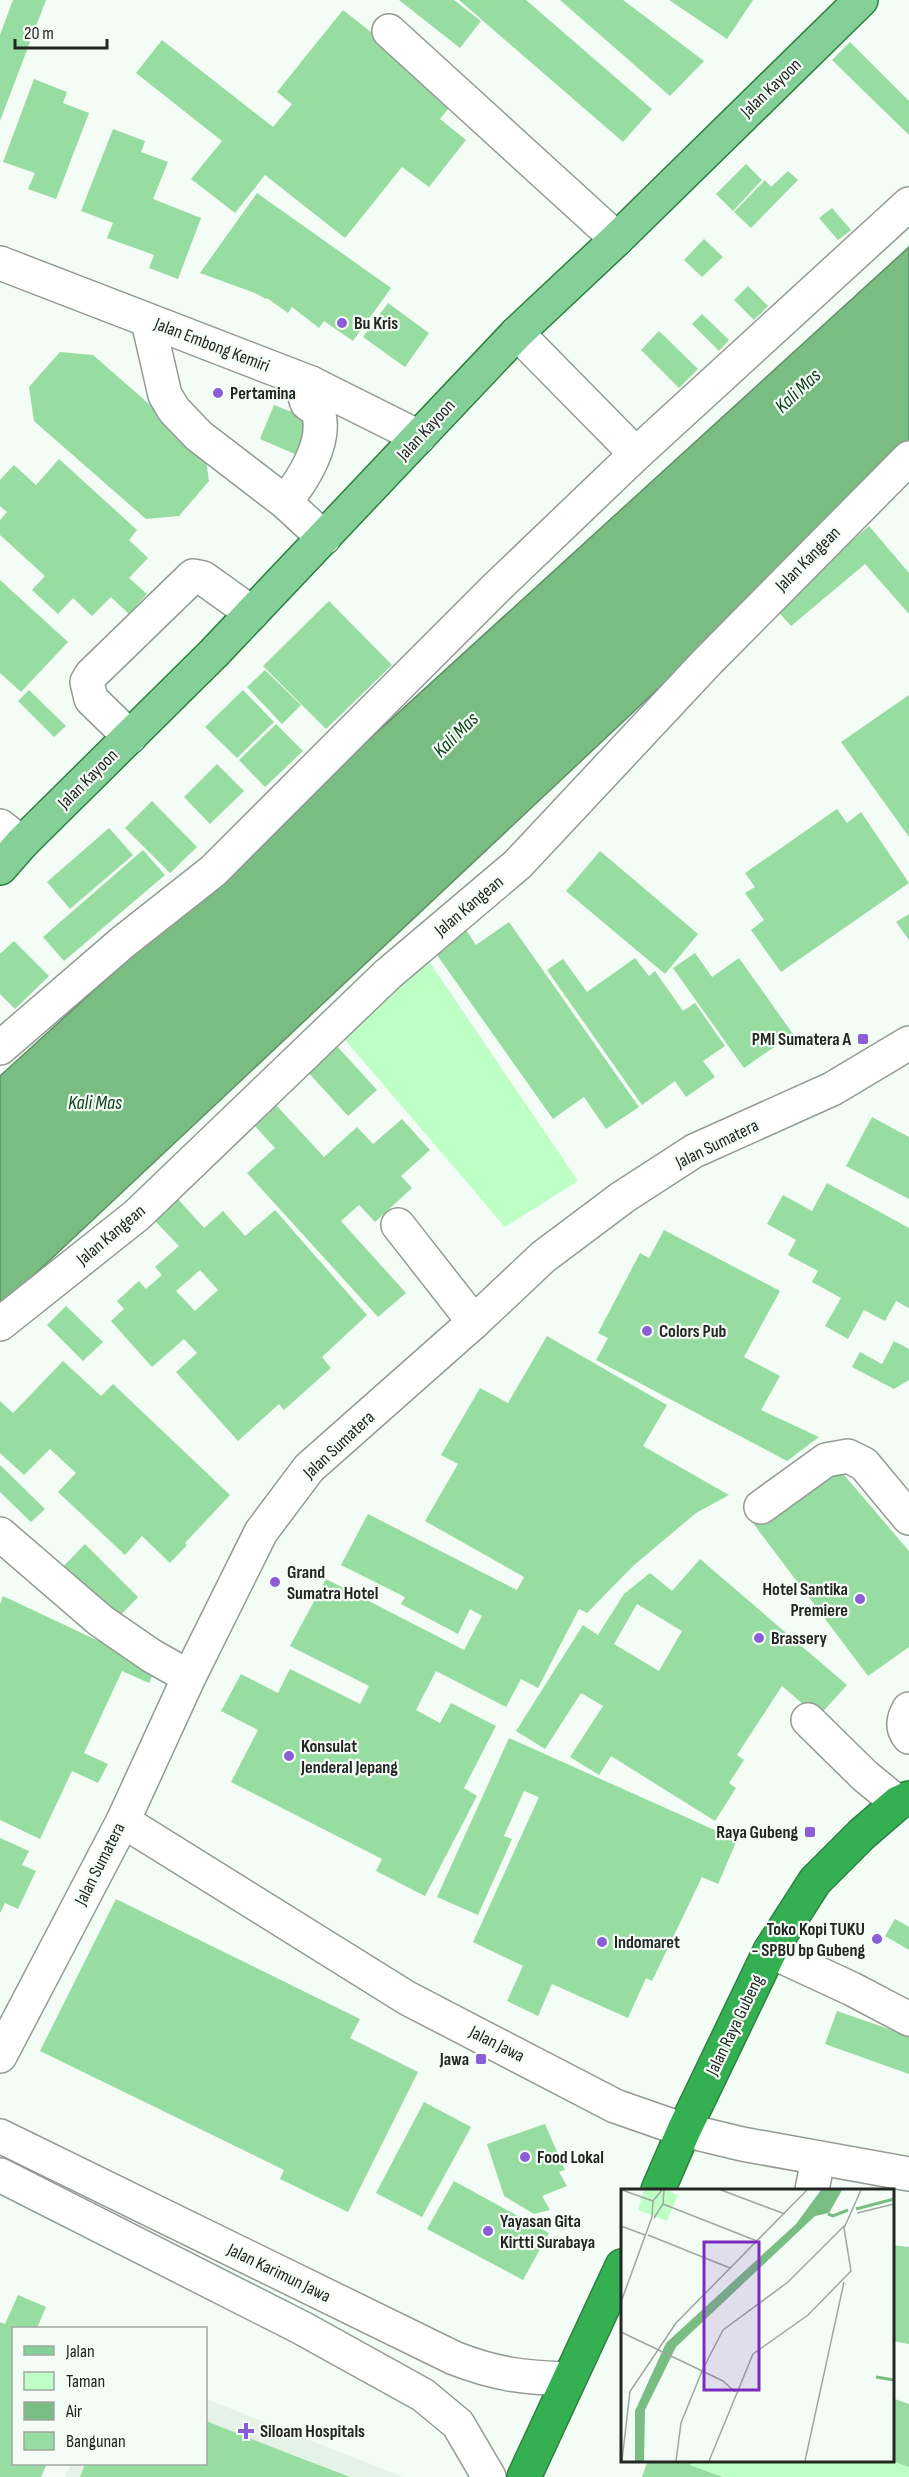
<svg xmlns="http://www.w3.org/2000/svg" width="909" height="2477" viewBox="0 0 909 2477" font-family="'Sofia Sans Condensed',sans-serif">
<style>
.built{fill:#e4f3e6}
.green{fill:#bdffc5}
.water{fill:#7abd83;stroke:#609066;stroke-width:1.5}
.building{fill:#97dca0;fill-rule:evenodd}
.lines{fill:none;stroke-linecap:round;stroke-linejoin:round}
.minor-casing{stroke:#939b94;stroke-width:36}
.major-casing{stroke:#2e8042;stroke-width:36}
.highway-casing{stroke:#2e8042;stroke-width:36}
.minor{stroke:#fff;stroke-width:33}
.major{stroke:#85d098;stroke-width:33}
.highway{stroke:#34b053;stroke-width:33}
.poi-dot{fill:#8b5ed7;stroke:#f4fdf5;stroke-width:2}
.labels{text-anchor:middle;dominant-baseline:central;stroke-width:4.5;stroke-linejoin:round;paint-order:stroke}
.street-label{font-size:18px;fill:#232623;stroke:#f4fdf5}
.poi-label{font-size:18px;font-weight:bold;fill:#232623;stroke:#f4fdf5;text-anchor:start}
.water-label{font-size:20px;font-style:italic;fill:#0c3e19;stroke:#f4fdf5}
.inset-river{fill:none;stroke:#7abd83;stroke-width:3}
.inset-road{fill:none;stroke:#a0a7a1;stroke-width:1.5}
.view{fill:#7b2cbf;fill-opacity:0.15;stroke:#7b2cbf;stroke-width:3}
.inset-edge{fill:none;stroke:#232623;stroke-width:3}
</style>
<rect width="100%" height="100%" fill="#f4fdf5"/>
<path class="built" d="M206,2399L403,2477H65L71,2464H206Z"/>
<g class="green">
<path d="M422,951L578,1181L505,1227L341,1035Z"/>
<path d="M692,2460H891L909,2467V2477H724L690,2465Z"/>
</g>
<path class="water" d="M909,247V453L0,1307V1076Z"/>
<g class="building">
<path d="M13,0H46L0,121V35Z"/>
<path d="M399,0H454L481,21L460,48Z"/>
<path d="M459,0H526L652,109L623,142Z"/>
<path d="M560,0H623L704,61L670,96Z"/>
<path d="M669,0H753L727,39Z"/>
<path d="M343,10L456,99L440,119L466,140L429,187L402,167L345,238L265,175L235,213L191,179L222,141L136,73L162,40L273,127L292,104L277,92Z"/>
<path d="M850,42L909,101V135L832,60Z"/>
<path d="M34,79L67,92L63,103L89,113L56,199L28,189L35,173L3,162Z"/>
<path d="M113,129L145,141L141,152L168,162L153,199L201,218L178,279L149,268L154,255L107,238L113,223L81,211Z"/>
<path d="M746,164L762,180L733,211L716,194Z"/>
<path d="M788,171L798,180L751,228L734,212L765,180L771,187Z"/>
<path d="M257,193L391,288L353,341L324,321L319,328L292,307L288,313L267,298L266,299L255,293L200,273Z"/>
<path d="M832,208L851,230L838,240L819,218Z"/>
<path d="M704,239L723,257L702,277L684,260Z"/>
<path d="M748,286L768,306L754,320L734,300Z"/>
<path d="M388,303L429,333L405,367L363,337Z"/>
<path d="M702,314L729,340L719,351L692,324Z"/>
<path d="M659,331L698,369L679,388L641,350Z"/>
<path d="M60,352L93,355L205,453L209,481L179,516L146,519L34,421L29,387Z"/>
<path d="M274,405L312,420L297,455L260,439Z"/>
<path d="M59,459L137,530L129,540L148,558L129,578L147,594L129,614L111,597L92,616L73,598L58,614L32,590L45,576L0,535V520L7,512L0,506V480L14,465L36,485Z"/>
<path d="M869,526L909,573V614L865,564L791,626L774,607Z"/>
<path d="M0,580L68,642L21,692L0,673Z"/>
<path d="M329,601L392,665L326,729L263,666Z"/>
<path d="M265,670L301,705L282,724L247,687Z"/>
<path d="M29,690L66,726L54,737L18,701Z"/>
<path d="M243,690L274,722L237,758L205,727Z"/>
<path d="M909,695V837L841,742Z"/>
<path d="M276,724L303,751L265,787L239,760Z"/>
<path d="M217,764L244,791L210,824L184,797Z"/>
<path d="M152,801L197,847L170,873L125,828Z"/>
<path d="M837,809L847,823L861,812L909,883L781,972L751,930L764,920L745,893L755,887L745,873Z"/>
<path d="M109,828L133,855L70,909L47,882Z"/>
<path d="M143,850L165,875L64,961L43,937Z"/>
<path d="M600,851L698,934L665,974L566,891Z"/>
<path d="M909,914V940L896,922Z"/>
<path d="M509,922L639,1107L606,1129L584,1097L553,1119L432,948L464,927L476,945Z"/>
<path d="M14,941L49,976L15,1009L0,994V954Z"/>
<path d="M695,953L712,977L739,958L793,1034L744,1068L673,968Z"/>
<path d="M635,958L649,976L655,971L683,1011L695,1003L725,1046L703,1061L715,1077L686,1097L675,1081L642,1105L547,970L563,959L587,992Z"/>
<path d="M335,1044L377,1090L348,1116L306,1070Z"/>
<path d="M276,1105L324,1157L357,1127L373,1144L402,1119L430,1150L401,1176L412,1188L375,1222L359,1205L341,1221L406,1293L378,1317L247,1173L275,1148L254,1125Z"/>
<path d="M872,1117L909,1137V1199L846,1166Z"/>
<path d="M827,1183L909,1228V1308L896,1301L885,1321L864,1310L848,1339L825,1326L841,1298L812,1282L818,1271L788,1255L796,1240L767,1224L783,1195L812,1211Z"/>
<path d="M178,1199L204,1228L223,1211L245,1236L275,1210L367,1315L322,1357L331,1368L284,1410L279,1404L238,1441L176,1372L197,1353L184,1339L152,1367L111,1321L124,1309L117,1301L139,1281L146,1289L162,1275L155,1267L179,1246L154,1220ZM200,1270L218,1290L195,1311L176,1291Z"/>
<path d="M664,1230L780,1291L744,1357L780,1376L761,1410L819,1437L787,1461L596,1360L608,1338L598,1333L640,1253L649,1258Z"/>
<path d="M66,1306L103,1342L83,1361L47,1325Z"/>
<path d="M547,1336L667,1405L643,1446L729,1495L696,1513L633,1566L587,1613L579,1609L538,1688L521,1679L506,1707L436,1671L416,1710L440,1723L451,1703L496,1726L464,1788L477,1796L425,1896L376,1871L382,1859L231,1782L258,1730L221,1711L241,1674L278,1693L290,1669L360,1704L369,1686L290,1646L326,1579L464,1650L482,1616L470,1609L458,1634L401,1604L405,1597L341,1565L368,1514L517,1590L524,1577L425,1521L458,1464L441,1455L480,1388L508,1403Z"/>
<path d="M894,1341L909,1349V1380L894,1389L852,1367L860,1352L882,1364Z"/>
<path d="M63,1361L101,1396L113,1384L230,1495L185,1543L187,1545L170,1563L142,1536L125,1555L58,1492L76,1473L50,1449L24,1475L0,1453V1401L13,1413Z"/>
<path d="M0,1465L45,1509L31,1522L0,1492Z"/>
<path d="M839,1469L909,1551V1647L868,1676L750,1519Z"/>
<path d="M85,1544L138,1597L114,1622L60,1570Z"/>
<path d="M700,1559L847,1685L818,1717L782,1686L737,1755L744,1760L729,1783L736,1788L715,1821L611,1756L599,1775L570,1757L603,1706L581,1693L545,1749L516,1731L583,1625L598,1635L624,1594L650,1573L672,1591ZM637,1604L682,1631L659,1671L614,1644Z"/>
<path d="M3,1596L156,1668L149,1683L122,1671L84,1753L108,1764L98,1783L72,1771L40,1839L0,1820V1604Z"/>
<path d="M509,1738L737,1840L718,1884L702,1877L652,1981L646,1978L628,2018L552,1984L538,2016L507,2001L523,1966L473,1942L539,1797L524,1791L504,1836L512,1839L478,1915L437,1897Z"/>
<path d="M0,1838L29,1851L22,1865L36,1871L18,1909L5,1903L0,1913Z"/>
<path d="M116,1899L360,2019L350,2038L418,2072L348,2212L280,2179L284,2170L40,2051Z"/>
<path d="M895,1919L909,1927V1950L885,1936Z"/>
<path d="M837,2011L909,2036V2074L825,2044Z"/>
<path d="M424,2102L471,2127L422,2217L376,2193Z"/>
<path d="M545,2124L565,2170L559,2172L567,2186L542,2196L550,2210L534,2214L504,2196L487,2144Z"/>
<path d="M454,2181L549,2233L523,2280L427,2229Z"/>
<path d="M892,2245L909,2247V2344L892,2341Z"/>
<path d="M18,2295L46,2307L37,2328H14V2464H47L41,2477H0V2322L5,2324Z"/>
<path d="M892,2398L909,2404V2467L892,2461Z"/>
<path d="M206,2421L295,2456L350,2477H80L85,2464H206Z"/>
<path d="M648,2460H692L690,2465L723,2477H642Z"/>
</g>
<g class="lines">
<defs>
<g id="minor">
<path d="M389,31L617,239"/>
<path d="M0,263L311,383L419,437"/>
<path d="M148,321L165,395L174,410L199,436L285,502L324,538"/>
<path d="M517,333L636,454"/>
<path d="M285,502C303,480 328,441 318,411L307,403L305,397L311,383"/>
<path d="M130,737L91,699L87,682L91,675L193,576L203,578L252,613"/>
<path d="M0,826L22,843"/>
<path d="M0,1048L123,942L213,871L497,587L636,454L909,204"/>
<path d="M398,1225L474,1322"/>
<path d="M0,1324L137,1215L388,974L518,864L708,661L909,458"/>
<path d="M761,1507L826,1460L848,1456L864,1464L909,1518"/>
<path d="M0,1534L101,1621L152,1656L189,1677"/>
<path d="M909,1709C903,1719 901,1727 909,1737"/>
<path d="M808,1720L865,1776L898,1803"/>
<path d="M123,1821L407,1998L615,2106L684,2130L742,2144L909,2174"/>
<path d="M770,1951L852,1989L909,2019"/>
<path d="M0,2056L123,1821L189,1677L261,1532L309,1468L474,1322L543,1257L623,1197L694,1151L832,1089L909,1043"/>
<path d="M0,2136L454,2358C495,2374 524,2378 568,2379"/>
<path d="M0,2175L302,2328L423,2395L458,2424L489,2477"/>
<path d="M812,2190L818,2159"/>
</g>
<path id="major" d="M0,868L22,843L214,653L517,333L617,239L861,0"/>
<g id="highway">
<path d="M658,2190L684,2130L770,1951L815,1881L862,1834L898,1803L909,1798"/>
<path d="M524,2477L622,2266"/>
</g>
</defs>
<use href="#minor" class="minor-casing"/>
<use href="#major" class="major-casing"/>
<use href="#highway" class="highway-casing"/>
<use href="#minor" class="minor"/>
<use href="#major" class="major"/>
<use href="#highway" class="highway"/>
</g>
<g class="poi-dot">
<circle cx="342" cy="323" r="6"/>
<circle cx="218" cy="393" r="6"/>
<rect x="857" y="1033" width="12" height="12" rx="3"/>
<circle cx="647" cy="1331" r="6"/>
<circle cx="275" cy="1582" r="6"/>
<circle cx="860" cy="1599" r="6"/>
<circle cx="759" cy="1638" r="6"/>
<circle cx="289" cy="1756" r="6"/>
<rect x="804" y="1826" width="12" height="12" rx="3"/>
<circle cx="877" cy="1939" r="6"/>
<circle cx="602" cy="1942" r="6"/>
<rect x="475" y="2053" width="12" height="12" rx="3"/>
<circle cx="525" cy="2157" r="6"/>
<circle cx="488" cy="2231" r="6"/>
<path d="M243 2422h6v6h6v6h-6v6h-6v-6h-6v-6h6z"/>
</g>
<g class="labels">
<g class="street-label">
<text transform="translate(771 88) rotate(-44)">Jalan Kayoon</text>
<text transform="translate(212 345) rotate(21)">Jalan Embong Kemiri</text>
<text transform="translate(426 430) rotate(-47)">Jalan Kayoon</text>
<text transform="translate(808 559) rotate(-45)">Jalan Kangean</text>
<text transform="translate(88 779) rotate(-45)">Jalan Kayoon</text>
<text transform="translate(469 906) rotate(-40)">Jalan Kangean</text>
<text transform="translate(717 1144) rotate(-26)">Jalan Sumatera</text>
<text transform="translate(111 1235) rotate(-40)">Jalan Kangean</text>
<text transform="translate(339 1445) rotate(-43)">Jalan Sumatera</text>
<text transform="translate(100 1864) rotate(-63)">Jalan Sumatera</text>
<text transform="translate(735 2025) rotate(-64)">Jalan Raya Gubeng</text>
<text transform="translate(497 2044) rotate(27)">Jalan Jawa</text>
<text transform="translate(279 2273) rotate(26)">Jalan Karimun Jawa</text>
</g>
<g class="poi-label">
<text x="354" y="323">Bu Kris</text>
<text x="230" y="393">Pertamina</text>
<text x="851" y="1039" text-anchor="end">PMI Sumatera A</text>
<text x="659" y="1331">Colors Pub</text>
<text x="287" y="1572">Grand<tspan x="287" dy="21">Sumatra Hotel</tspan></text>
<text x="848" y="1589" text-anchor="end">Hotel Santika<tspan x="848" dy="21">Premiere</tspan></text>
<text x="771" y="1638">Brassery</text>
<text x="301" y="1746">Konsulat<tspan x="301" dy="21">Jenderal Jepang</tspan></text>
<text x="798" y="1832" text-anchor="end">Raya Gubeng</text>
<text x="865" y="1929" text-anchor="end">Toko Kopi TUKU<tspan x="865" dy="21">- SPBU bp Gubeng</tspan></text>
<text x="614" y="1942">Indomaret</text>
<text x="469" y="2059" text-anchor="end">Jawa</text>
<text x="537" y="2157">Food Lokal</text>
<text x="500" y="2221">Yayasan Gita<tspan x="500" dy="21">Kirtti Surabaya</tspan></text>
<text x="260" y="2431">Siloam Hospitals</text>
</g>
<g class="water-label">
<text transform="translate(798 391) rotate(-43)">Kali Mas</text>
<text transform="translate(456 735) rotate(-45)">Kali Mas</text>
<text x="95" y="1103">Kali Mas</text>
</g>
</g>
<g transform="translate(621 2189)">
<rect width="273" height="273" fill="#f4fdf5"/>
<path d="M23,1H46L57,6L46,32L17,21Z" fill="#bdffc5"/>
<path d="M200,1H221L208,24L194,27L55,158L24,221L23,272H14V222L45,154L175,35Z" fill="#7abd83"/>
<path class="inset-river" d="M235,20L273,10M207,25L212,27L227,21M255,188L273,191"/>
<path class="inset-road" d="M1,1L32,12M100,1L164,25M42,15L136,52M236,24L273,15M33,29L42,15L43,1M0,37L24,46M27,46L109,79M0,113L31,28L32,12L41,1M0,143L102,192L114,203M82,180L102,141L167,93L223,37M8,204L55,134L186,1M1,272L9,202M55,272L60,234L81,182M88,272L132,165L187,126L230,82L223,39L240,1M184,272L223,93"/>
<path class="view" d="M83,53H138V201H83Z"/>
<rect width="273" height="273" class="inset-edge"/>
</g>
<rect x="12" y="2327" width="195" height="138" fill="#f4fdf5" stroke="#a0a7a1" stroke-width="1.5"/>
<rect x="24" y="2346" width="30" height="9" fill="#85d098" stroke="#a0a7a1" stroke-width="1.5"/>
<text x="66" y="2357" font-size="18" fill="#232623">Jalan</text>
<rect x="24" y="2372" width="30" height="18" fill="#bdffc5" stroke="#a0a7a1" stroke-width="1.5"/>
<text x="66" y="2387" font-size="18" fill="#232623">Taman</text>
<rect x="24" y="2402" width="30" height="18" fill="#7abd83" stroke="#a0a7a1" stroke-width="1.5"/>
<text x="66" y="2417" font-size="18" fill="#232623">Air</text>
<rect x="24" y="2432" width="30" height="18" fill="#97dca0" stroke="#a0a7a1" stroke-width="1.5"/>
<text x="66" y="2447" font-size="18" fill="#232623">Bangunan</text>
<path d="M15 39v9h92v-9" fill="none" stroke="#232623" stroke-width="3"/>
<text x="24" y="39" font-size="18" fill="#232623" stroke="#f4fdf5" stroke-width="4.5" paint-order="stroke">20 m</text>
</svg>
